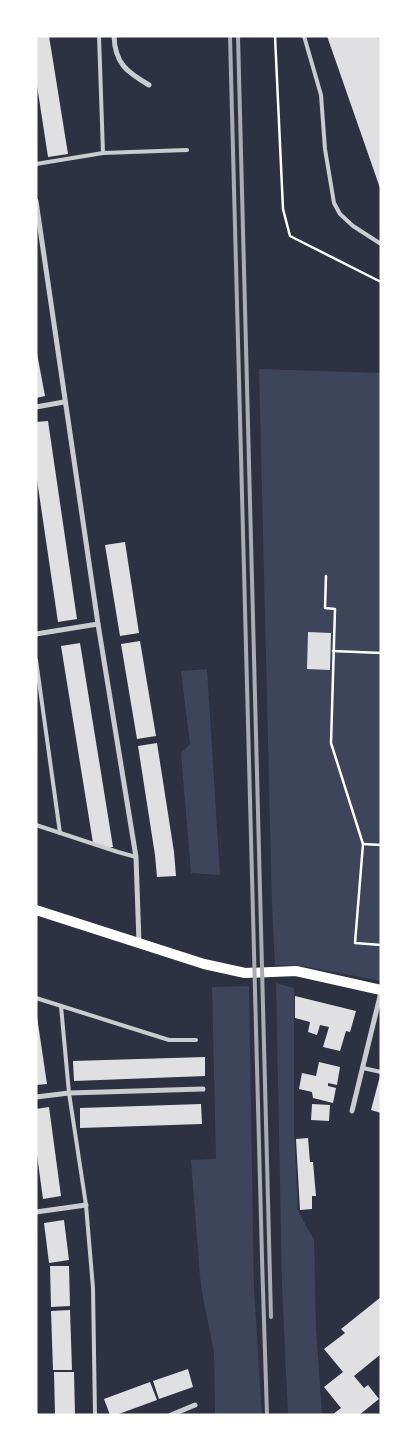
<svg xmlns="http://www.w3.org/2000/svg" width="417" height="1451" viewBox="0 0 417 1451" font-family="Rubik,sans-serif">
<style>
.green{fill:#3c4559}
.building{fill:#e0e0e3}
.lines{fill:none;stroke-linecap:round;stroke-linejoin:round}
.path{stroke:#fff;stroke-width:2.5}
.service{stroke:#caccd0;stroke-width:4}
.minor{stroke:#caccd0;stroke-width:5}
.secondary{stroke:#fff;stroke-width:10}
.rail{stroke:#abadb3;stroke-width:4}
</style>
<rect width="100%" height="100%" fill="#2d3142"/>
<g class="green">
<path d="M259,369L381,373V981L302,966L275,965L272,906Z"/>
<path d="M207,669L220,875L191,873L181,753L190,744L181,671Z"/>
<path d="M276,983L294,988V1130L298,1211L314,1240L316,1329L322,1415H288L282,1286Z"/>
<path d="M249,986L254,1289L262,1415H215L214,1352L203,1298L200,1277L191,1160L216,1159L212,987Z"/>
</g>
<g class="building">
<path d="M36,36H49L68,154L48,157L36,79Z"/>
<path d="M327,36H381V188H380Z"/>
<path d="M36,348L45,396L36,398Z"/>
<path d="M48,421L77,619L58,622L36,473V422Z"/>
<path d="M125,542L139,633L120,636L105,545Z"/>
<path d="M308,632L331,633L330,670L307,669Z"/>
<path d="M140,641L156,736L137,739L121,644Z"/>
<path d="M80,643L113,847L106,848L93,843L61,646Z"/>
<path d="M157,743L174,852L176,876L157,877L155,855L138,746Z"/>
<path d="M295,996L356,1011L350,1032L346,1031L340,1051L323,1047L329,1027L320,1025L317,1035L308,1032L310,1022L295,1018Z"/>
<path d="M36,1010L47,1084L36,1085Z"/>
<path d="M205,1057V1076L74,1081L73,1061Z"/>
<path d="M319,1062L340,1067L337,1085L328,1083V1086L336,1088L333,1103L313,1098L312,1092L299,1089L302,1073L316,1076Z"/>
<path d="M380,1076H381V1113L371,1110Z"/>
<path d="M201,1104L202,1124L80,1128V1108Z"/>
<path d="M312,1104L330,1105L329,1121L311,1120Z"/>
<path d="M49,1107L61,1196L43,1199L36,1148V1109Z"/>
<path d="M308,1138L310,1162H313L316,1196H312V1209L300,1210L296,1139Z"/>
<path d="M64,1220L69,1260L49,1263L44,1223Z"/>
<path d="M50,1266H69L70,1306L51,1307Z"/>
<path d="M381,1297V1354L354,1376L364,1388L368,1385L379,1399L359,1415H332L341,1408L324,1387L343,1372L324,1349L345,1333L341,1329Z"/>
<path d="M70,1310L72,1370H53L51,1311Z"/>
<path d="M188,1369L193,1387L159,1399L153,1381Z"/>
<path d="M54,1372H74L75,1415H55Z"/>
<path d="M150,1382L157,1400L116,1415H110L104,1399Z"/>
</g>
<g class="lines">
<g class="path">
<path d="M275,36L283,209L290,236L381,282"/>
<path d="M326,576L325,608L335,609L331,743L363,844L355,943L381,945"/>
<path d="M333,651L381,653"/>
<path d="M363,844L381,845"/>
</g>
<g class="service">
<path d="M99,36L103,153"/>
<path d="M304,36L321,95L325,149L334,203L340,214L353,226L381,244"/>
<path d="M36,164L103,153L187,150"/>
<path d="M36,660L60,833"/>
<path d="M36,825L118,852L136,857"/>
<path d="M36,998L169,1040H196"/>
<path d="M61,1006L69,1093L86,1205L93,1288L95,1415"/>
<path d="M363,1068L381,1072"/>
</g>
<g class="minor">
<path d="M114,36C115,64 127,72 149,85"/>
<path d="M36,201L98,624L136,857L139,943"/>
<path d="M36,407L64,402"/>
<path d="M36,634L98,624"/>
<path d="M36,1097L69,1093L203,1089"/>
<path d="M352,1111L381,992"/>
<path d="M36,1212L86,1205"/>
<path d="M171,1415L195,1405"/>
</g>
<path class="secondary" d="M36,910L204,964L245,973L296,971L381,990"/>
<g class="rail">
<path d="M230,36L262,1258L267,1415"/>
<path d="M238,36L271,1317"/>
</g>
</g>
<rect width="417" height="1451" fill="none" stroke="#ffffff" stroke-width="75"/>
</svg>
